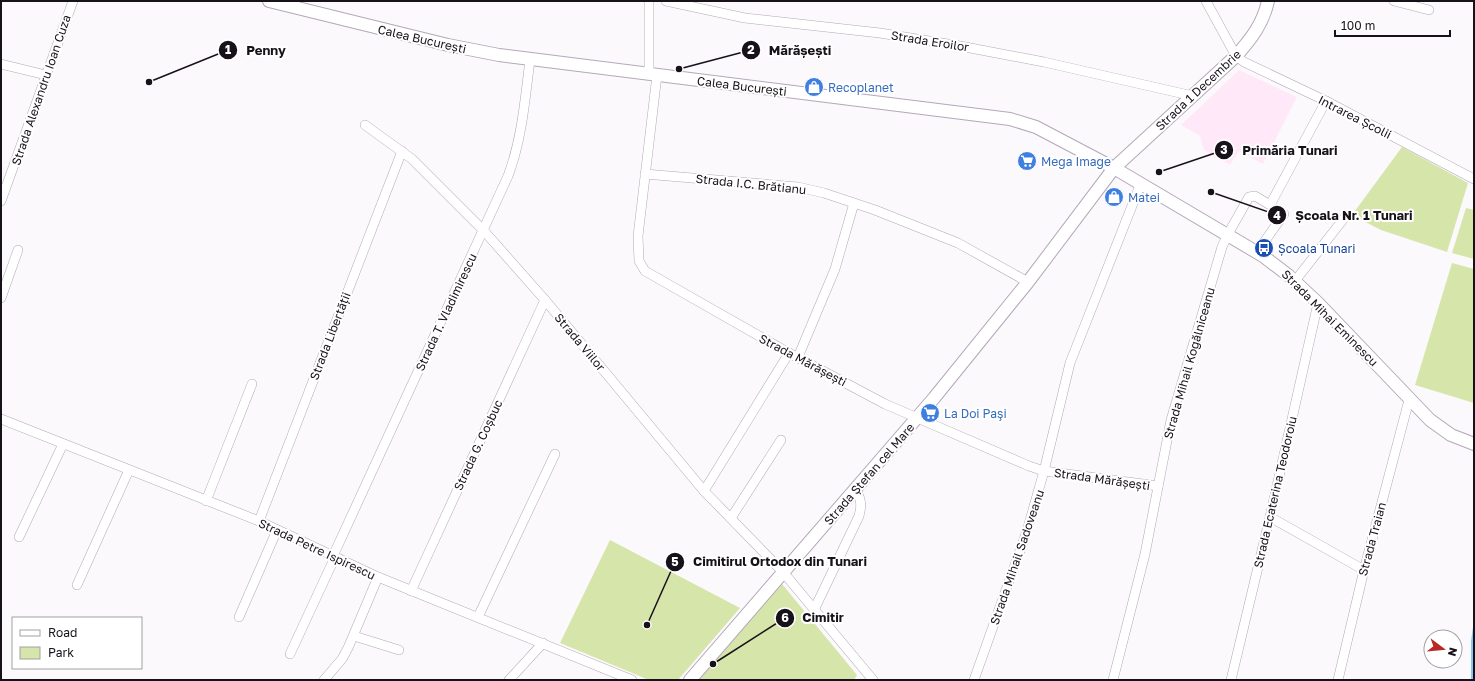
<svg xmlns="http://www.w3.org/2000/svg" width="1475" height="681" viewBox="0 0 1475 681" font-family="'Golos Text',sans-serif">
<style>
.education{fill:#ffe9f8}
.green{fill:#d6e5aa}
.water{fill:#89c5f4}
.lines{fill:none;stroke-linecap:round;stroke-linejoin:round}
.street-casing{stroke:#b4a7b9;stroke-width:10}
.secondary-casing{stroke:#b4a7b9;stroke-width:14}
.street{stroke:#fff;stroke-width:9}
.secondary{stroke:#fff;stroke-width:12}
.labels{text-anchor:middle;dominant-baseline:central;stroke-width:4;stroke-linejoin:round;paint-order:stroke}
.street-label{font-size:12px;fill:#171219;stroke:#fff}
.shop-label{font-size:12px;fill:#366cbe;stroke:#fff;text-anchor:start}
.transit-label{font-size:12px;fill:#164399;stroke:#fff;text-anchor:start}
.leader{fill:none;stroke:#171219;stroke-width:1.5}
.callout-dot{fill:#171219;stroke:#fff;stroke-width:1.5}
.mark-label{font-size:12px;text-anchor:middle;font-weight:bold;fill:#fff}
.callout-label{font-size:13px;text-anchor:middle;font-weight:bold;fill:#171219;stroke:#fff;stroke-width:4;stroke-linejoin:round;paint-order:stroke}
</style>
<rect width="100%" height="100%" fill="#fcf9fd"/>
<path class="education" d="M1239,70L1297,97L1263,164L1239,151L1230,165L1204,150L1200,136L1181,125Z"/>
<g class="green">
<path d="M1402,147L1468,183L1447,252L1381,230L1352,215Z"/>
<path d="M1466,208L1474,210V259L1452,253Z"/>
<path d="M1452,263L1474,269V403L1415,385Z"/>
<path d="M610,540L740,608L678,680H649L560,643Z"/>
<path d="M782,584L857,675L854,680H698Z"/>
</g>
<path class="water" d="M1474,620V680H1471V641Z"/>
<g class="lines">
<defs>
<g id="street">
<path d="M666,1L745,18L880,33L960,46L1044,62L1193,96"/>
<path d="M1206,1L1236,56L1244,62L1326,101L1474,179"/>
<path d="M1394,1L1429,10"/>
<path d="M1,64L46,75"/>
<path d="M649,74V1"/>
<path d="M657,75L638,236L639,261L645,271L789,353L885,404L1029,466L1044,471L1158,486"/>
<path d="M365,125L412,159L484,231L545,300L704,491L783,572L873,680"/>
<path d="M645,174L798,187L824,193L875,210L958,243L1028,282"/>
<path d="M1,201L73,1"/>
<path d="M1257,252L1284,214"/>
<path d="M1295,281L1345,217"/>
<path d="M1,298L18,250"/>
<path d="M798,357L835,269L854,203"/>
<path d="M1,419L259,521L378,577L632,680"/>
<path d="M704,491L789,353"/>
<path d="M206,501L252,384"/>
<path d="M1270,517L1364,570"/>
<path d="M731,518L781,440"/>
<path d="M259,521L402,151"/>
<path d="M19,537L63,444"/>
<path d="M333,556L508,176C522,139 525,99 530,60"/>
<path d="M77,585L129,470"/>
<path d="M411,591L545,300"/>
<path d="M814,610L859,516C862,505 861,499 856,490"/>
<path d="M239,617L277,530"/>
<path d="M478,617L555,454"/>
<path d="M354,636L399,650"/>
<path d="M290,654L335,557"/>
<path d="M324,680L342,659L348,648L378,577"/>
<path d="M509,680L543,643"/>
<path d="M974,680L1027,531L1044,471L1070,363L1141,183"/>
<path d="M1113,680L1145,554L1171,420L1222,247L1228,234L1249,197L1255,196L1270,205L1326,101"/>
<path d="M1231,680L1270,517L1318,303"/>
<path d="M1338,680L1364,570L1409,400"/>
</g>
<g id="secondary">
<path d="M269,1L448,45L499,55L1010,119L1036,127L1114,168L1263,256L1288,275L1318,303L1430,420L1451,435L1474,444"/>
<path d="M690,680L934,398L1028,282L1114,168L1236,56C1251,39 1263,24 1268,1"/>
</g>
</defs>
<use href="#street" class="street-casing"/>
<use href="#secondary" class="secondary-casing"/>
<use href="#street" class="street"/>
<use href="#secondary" class="secondary"/>
</g>
<defs>
<symbol id="shop-disc" viewBox="-11 -11 22 22"><circle r="9.5" fill="#3f7fe0" stroke="#fff"/><path d="M-5-2.5h2.3a2.7 3.5 0 0 1 5.4 0H5L5.5 6h-11ZM-1.5-2.5h3a1.5 2.3 0 0 0-3 0Z" fill="#fff"/></symbol>
<symbol id="supermarket-disc" viewBox="-11 -11 22 22"><circle r="9.5" fill="#3f7fe0" stroke="#fff"/><path d="M-6-5.5h2.5l.6 2H6L4.5 2H-2.5L-4.4-4H-6ZM-1.5 3.2a1.3 1.3 0 1 0 .1 0ZM3 3.2a1.3 1.3 0 1 0 .1 0Z" fill="#fff"/></symbol>
<symbol id="bus-disc" viewBox="-11 -11 22 22"><circle r="9.5" fill="#1a4fb4" stroke="#fff"/><path d="M-5-6H5V4H4V6H2V4H-2V6H-4V4H-5ZM-3.5-4V0h7V-4ZM-3.5 1.2v1.5H-2V1.2ZM2 1.2v1.5H3.5V1.2Z" fill="#fff"/></symbol>
</defs>
<g fill-rule="evenodd">
<use href="#shop-disc" x="803" y="76" width="22" height="22"/>
<use href="#supermarket-disc" x="1016" y="150" width="22" height="22"/>
<use href="#shop-disc" x="1103" y="186" width="22" height="22"/>
<use href="#bus-disc" x="1253" y="237" width="22" height="22"/>
<use href="#supermarket-disc" x="919" y="402" width="22" height="22"/>
</g>
<g class="labels">
<g class="street-label">
<text transform="translate(422 39) rotate(13)">Calea București</text>
<text transform="translate(930 41) rotate(9)">Strada Eroilor</text>
<text transform="translate(742 86) rotate(7)">Calea București</text>
<text transform="translate(41 90) rotate(-71)">Strada Alexandru Ioan Cuza</text>
<text transform="translate(1198 90) rotate(-43)">Strada 1 Decembrie</text>
<text transform="translate(1355 117) rotate(27)">Intrarea Școlii</text>
<text transform="translate(751 184) rotate(6)">Strada I.C. Brătianu</text>
<text transform="translate(446 312) rotate(-65)">Strada T. Vladimirescu</text>
<text transform="translate(1330 318) rotate(45)">Strada Mihai Eminescu</text>
<text transform="translate(330 336) rotate(-69)">Strada Libertății</text>
<text transform="translate(580 342) rotate(50)">Strada Viilor</text>
<text transform="translate(803 360) rotate(28)">Strada Mărășești</text>
<text transform="translate(1189 363) rotate(-74)">Strada Mihail Kogălniceanu</text>
<text transform="translate(478 445) rotate(-65)">Strada G. Coșbuc</text>
<text transform="translate(869 474) rotate(-49)">Strada Ștefan cel Mare</text>
<text transform="translate(1102 479) rotate(8)">Strada Mărășești</text>
<text transform="translate(1275 492) rotate(-77)">Strada Ecaterina Teodoroiu</text>
<text transform="translate(1372 539) rotate(-75)">Strada Traian</text>
<text transform="translate(317 549) rotate(25)">Strada Petre Ispirescu</text>
<text transform="translate(1017 557) rotate(-71)">Strada Mihail Sadoveanu</text>
</g>
<g class="shop-label">
<text x="828" y="87">Recoplanet</text>
<text x="1041" y="161">Mega Image</text>
<text x="1128" y="197">Matei</text>
<text x="944" y="413">La Doi Paşi</text>
</g>
<g class="transit-label">
<text x="1278" y="248">Școala Tunari</text>
</g>
</g>
<path class="leader" d="M149 82L228 50M679 69L751 50M1159 172L1224 150M1211 192L1277 215M647 625L675 562M713 664L785 618"/>
<g class="callout-dot">
<circle cx="149" cy="82" r="4"/>
<circle cx="679" cy="69" r="4"/>
<circle cx="1159" cy="172" r="4"/>
<circle cx="1211" cy="192" r="4"/>
<circle cx="647" cy="625" r="4"/>
<circle cx="713" cy="664" r="4"/>
<circle cx="228" cy="50" r="10"/>
<circle cx="751" cy="50" r="10"/>
<circle cx="1224" cy="150" r="10"/>
<circle cx="1277" cy="215" r="10"/>
<circle cx="675" cy="562" r="10"/>
<circle cx="785" cy="618" r="10"/>
</g>
<g class="mark-label">
<text x="228" y="54">1</text>
<text x="751" y="54">2</text>
<text x="1224" y="154">3</text>
<text x="1277" y="220">4</text>
<text x="675" y="566">5</text>
<text x="785" y="622">6</text>
</g>
<g class="callout-label">
<text x="266" y="55">Penny</text>
<text x="800" y="55">Mărășești</text>
<text x="1290" y="155">Primăria Tunari</text>
<text x="1354" y="220">Școala Nr. 1 Tunari</text>
<text x="780" y="566">Cimitirul Ortodox din Tunari</text>
<text x="823" y="622">Cimitir</text>
</g>
<rect width="1475" height="681" fill="none" stroke="#171219" stroke-width="4"/>
<rect x="12" y="617" width="130" height="52" fill="#ffffff" stroke="#a2a0a3"/>
<rect x="20" y="630" width="20" height="6" fill="#ffffff" stroke="#a2a0a3"/>
<text x="48" y="637" font-size="12" fill="#171219">Road</text>
<rect x="20" y="647" width="20" height="12" fill="#d6e5aa" stroke="#a2a0a3"/>
<text x="48" y="657" font-size="12" fill="#171219">Park</text>
<g transform="translate(1443 649) rotate(106)"><circle r="19" fill="#ffffff" stroke="#a2a0a3"/>
<path d="M0-3L7 15L0 10L-7 15Z" fill="#b82924"/>
<text y="-6" font-size="11" font-weight="bold" text-anchor="middle" fill="#171219">N</text>
</g>
<path d="M1335 30v6h115v-6" fill="none" stroke="#171219" stroke-width="2"/>
<text x="1341" y="30" font-size="12" fill="#171219" stroke="#ffffff" stroke-width="3" paint-order="stroke">100 m</text>
</svg>
